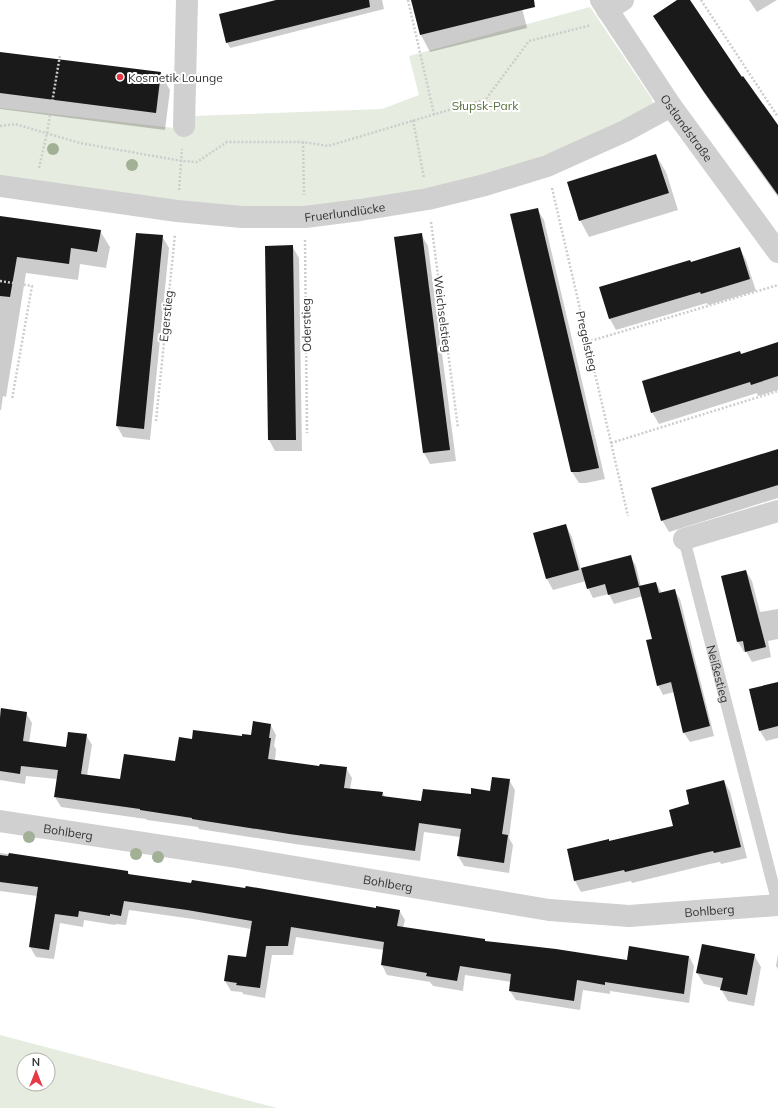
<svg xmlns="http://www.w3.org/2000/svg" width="778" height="1108" viewBox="0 0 778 1108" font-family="Mulish,sans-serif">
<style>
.green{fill:#e6ecdf;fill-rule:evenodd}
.shadow{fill:#0003}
.building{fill:#1a1a1a}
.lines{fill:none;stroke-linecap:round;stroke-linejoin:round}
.path{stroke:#cdcdcd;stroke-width:2.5;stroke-dasharray:2 2;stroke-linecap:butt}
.service{stroke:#d0d0d0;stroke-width:12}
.minor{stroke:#d0d0d0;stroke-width:22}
.tree{fill:#a2b095}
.poi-dot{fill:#e63946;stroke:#fff;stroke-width:1.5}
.labels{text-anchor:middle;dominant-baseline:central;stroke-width:4;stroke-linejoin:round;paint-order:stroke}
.poi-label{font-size:12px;fill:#333;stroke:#fff;text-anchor:start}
.park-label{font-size:12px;fill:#56703f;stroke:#fff}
.street-label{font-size:12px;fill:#333;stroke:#fff}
</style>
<rect width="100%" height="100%" fill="#fff"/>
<g class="green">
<path d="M590,7L652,99L653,104L651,108L567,147L487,175L406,194L307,209L190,206L0,179V108L192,130V116L382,109L419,95L409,56Z"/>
<path d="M0,1035L277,1108H0ZM24,1060H48V1084H24Z"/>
</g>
<g class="shadow">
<path d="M280,0H382L384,9L230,48L227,42Z"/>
<path d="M412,0H520L527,28L430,52L421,35Z"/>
<path d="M678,0H689L742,78L778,126V197L715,109L664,33L654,16Z"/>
<path d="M749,0H777L757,12Z"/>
<path d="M0,53L160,73L170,90L165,130L0,109Z"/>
<path d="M656,155L666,172L678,210L589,237L580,220Z"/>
<path d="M537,209L544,220L605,479L586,483H579L572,472Z"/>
<path d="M0,217L100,231L110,247L106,268L80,264L78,280L26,273L6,397L3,396L1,410H0Z"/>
<path d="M421,234L428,246L456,461L430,464L424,453Z"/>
<path d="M162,236L169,248L150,440L123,437L117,426Z"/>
<path d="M292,246L299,258L302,451H275L269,440Z"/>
<path d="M740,249L746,260L756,291L708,305L707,303L616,330L610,319L600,288Z"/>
<path d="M778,343V390L758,396L757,393L659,424L652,412L741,355Z"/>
<path d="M778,450V498L669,532L662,520Z"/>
<path d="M566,525L572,537L581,570L630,556L636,566L641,587L656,583L662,593L674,590L680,599L714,736L690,742L684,733L674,692L663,695L658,685L653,640L643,596L614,604L609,594L593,598L588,588L586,581L553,590L547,579Z"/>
<path d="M746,571L752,581L760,612L778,609V639L768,641L771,657L752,662L746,651L744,652L738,642L722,577Z"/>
<path d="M778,683V738L766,741L760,731Z"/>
<path d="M0,709L26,713L32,723L29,743L67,748L86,735L92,745L87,776L121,780L176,763L193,740L252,736L270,724L276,735L274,746L276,749L275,761L320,767L346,768L352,778L350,789L382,792L385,797L422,802L491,792L509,780L515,790L509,838L513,845L509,873L464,866L458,856L460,837L424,832L420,861L295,844L199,829L198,827L147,820L146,819L61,807L55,797L57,779L26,776L25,784L0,780Z"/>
<path d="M724,781L730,792L747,858L721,864L720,862L710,864L632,883L631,881L581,892L575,881L568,850L609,842L674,826L690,805Z"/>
<path d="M0,853L128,872L130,875L377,909L399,910L405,920L403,928L484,940L486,942L627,961L689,956L694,966L689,1003L610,991V994L583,990L580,1010L516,1000L510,991L511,982L465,975L463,991L433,986L430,982L387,975L382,965L384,950L296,937L293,955H272L265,998L243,994L242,992L231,991L225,981L247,958L251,929L193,919L129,910L126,925L116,924L115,925L84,920L83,927L60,923L54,959L36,957L30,947L37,896L0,891Z"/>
<path d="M778,954V969L776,966Z"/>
<path d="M754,955L761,967L754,1006L728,1001L721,989L722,988L704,984L697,973Z"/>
</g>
<g class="building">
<path d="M276,0H369L370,7L226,43L219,14Z"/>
<path d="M411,0H534L535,7L420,35Z"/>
<path d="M677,0H690L742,77L743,76L778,125V195L704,92L653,16Z"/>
<path d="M0,52L161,72L156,113L0,93Z"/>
<path d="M656,154L669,193L579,221L567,182Z"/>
<path d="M538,208L599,468L579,472H571L510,214Z"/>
<path d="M0,216L101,230L97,252L71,248L69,264L17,257L10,297L0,296Z"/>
<path d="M136,233L163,235L144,429L116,426Z"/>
<path d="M422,233L450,450L423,453L394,237Z"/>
<path d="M293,245L296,440H268L265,246Z"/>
<path d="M740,247L750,279L701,294L700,292L609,319L599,287L690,260L691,262Z"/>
<path d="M778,342V376L751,385L750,382L651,413L642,381L740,351L741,354Z"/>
<path d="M778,449V485L661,521L651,488Z"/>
<path d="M566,524L579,570L546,579L533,533Z"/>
<path d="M631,555L639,586L656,582L659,593L675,589L710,726L683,733L671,682L657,686L646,640L652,639L639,587L608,595L605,584L587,589L581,568Z"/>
<path d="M746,570L766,647L745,652L743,641L737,642L721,576Z"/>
<path d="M778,682V726L759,731L749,689Z"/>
<path d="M1,708L27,712L23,741L66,747L68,732L87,734L81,774L120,779L124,754L175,761L179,737L192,739L193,730L242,736V734L251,735L253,721L271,724L269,738H271L268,759L319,766L320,764L347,767L344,788L383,792L382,796L421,801L423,789L471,794V788L490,791L492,777L510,779L502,834L508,835L504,863L457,856L461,829L419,823L415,851L289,834L192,819V818L140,810V809L54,797L58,770L21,766L20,774L0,771V718Z"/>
<path d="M724,780L741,847L714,853L713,851L704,853L625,872L624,870L574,881L567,849L609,839V841L673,826L669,810L689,804L686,790Z"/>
<path d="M9,853L128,871V874L191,883L192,880L245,888L246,886L376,908V906L400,910L397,926L485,939V941L556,949L627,960L629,946L689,956L684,994L605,982V985L577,980L574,1001L509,991L511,974L460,966L457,981L426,976L427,973L381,965L384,942L291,927L288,946H266L260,988L236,985L237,983L224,981L228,955L246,957L252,921L187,910L124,901L121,916L110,914V916L79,911L78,917L55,914L49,950L29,947L38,887L0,882V855L8,856Z"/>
<path d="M702,944L755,954L747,995L720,990L723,978L696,973Z"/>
</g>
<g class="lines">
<g class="path">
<path d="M408,0L434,114"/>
<path d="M701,0L778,117"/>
<path d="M413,120L424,178"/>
<path d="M0,126L15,124L80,143L182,161L197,162L227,142H303L328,146L486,99L529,41L591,25"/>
<path d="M303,142L304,195"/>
<path d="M39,168L47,133L60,55"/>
<path d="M552,188L628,516"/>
<path d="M179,190L182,149"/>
<path d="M431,222L458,428"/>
<path d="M305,240L307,433"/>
<path d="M0,281L32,286L12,399"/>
<path d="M587,342L778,285"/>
<path d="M156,421L175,234"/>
<path d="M611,443L778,391"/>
</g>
<path class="service" id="s1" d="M684,539L778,904"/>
<g class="minor">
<path id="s2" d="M601,0L671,106L778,252"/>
<path d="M607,10L623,0"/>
<path d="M184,126L187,0"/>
<path id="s3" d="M0,186L177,211L242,217H305L360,210L428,199L485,185L547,166L625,131L671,106"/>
<path d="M684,539L778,511"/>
<path id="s4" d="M0,821L236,857L549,910L629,916L778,905"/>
</g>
</g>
<g class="tree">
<circle cx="53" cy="149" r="6"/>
<circle cx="132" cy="165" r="6"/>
<circle cx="29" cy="837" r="6"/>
<circle cx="136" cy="854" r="6"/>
<circle cx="158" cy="857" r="6"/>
</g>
<circle class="poi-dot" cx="120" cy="77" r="4"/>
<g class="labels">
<g class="poi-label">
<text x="128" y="77">Kosmetik Lounge</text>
</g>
<g class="park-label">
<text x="485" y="105">Słupsk-Park</text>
</g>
<g class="street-label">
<text stroke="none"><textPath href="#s2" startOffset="154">Ostlandstraße</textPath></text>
<text stroke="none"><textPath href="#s3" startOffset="347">Fruerlundlücke</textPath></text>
<text transform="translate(443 314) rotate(83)">Weichselstieg</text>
<text transform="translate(166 316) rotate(-84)">Egerstieg</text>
<text transform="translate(306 325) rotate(-91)">Oderstieg</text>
<text transform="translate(587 341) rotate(77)">Pregelstieg</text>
<text stroke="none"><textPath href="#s1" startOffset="139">Neißestieg</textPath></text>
<text stroke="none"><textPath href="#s4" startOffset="69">Bohlberg</textPath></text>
<text stroke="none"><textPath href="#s4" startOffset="393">Bohlberg</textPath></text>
<text stroke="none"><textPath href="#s4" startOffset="717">Bohlberg</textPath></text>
</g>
</g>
<g transform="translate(36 1072)"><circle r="19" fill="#ffffff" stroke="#adadad"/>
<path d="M0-3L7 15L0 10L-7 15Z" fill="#e63946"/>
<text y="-6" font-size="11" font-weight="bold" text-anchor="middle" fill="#333333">N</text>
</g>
</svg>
